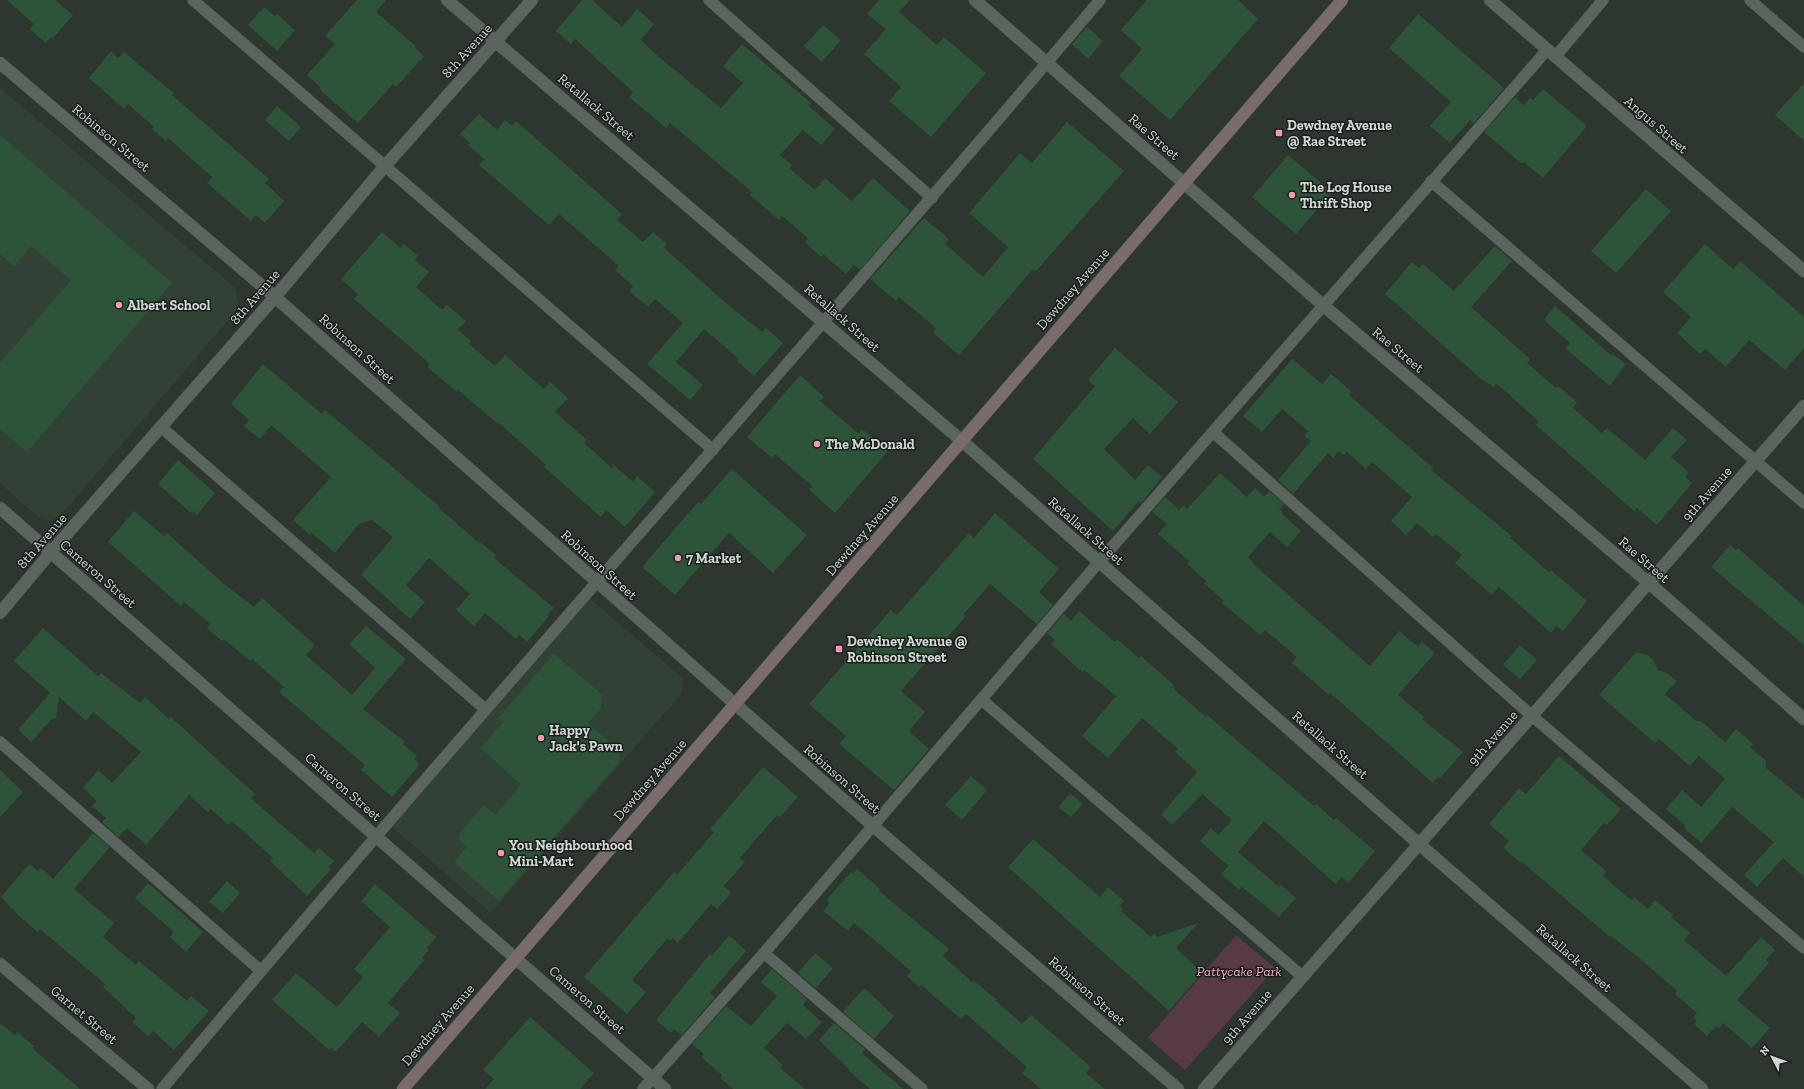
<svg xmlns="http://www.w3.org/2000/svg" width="1804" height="1089" viewBox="0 0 1804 1089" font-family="'Zilla Slab',serif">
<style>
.built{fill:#324135}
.green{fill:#583a44}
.building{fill:#2d5338}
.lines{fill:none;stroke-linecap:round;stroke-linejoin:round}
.lane-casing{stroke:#49524b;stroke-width:12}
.street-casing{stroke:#49524b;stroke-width:13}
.secondary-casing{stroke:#49524b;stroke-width:13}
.lane{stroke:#5a655d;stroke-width:11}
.street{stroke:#5a655d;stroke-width:12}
.secondary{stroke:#7a6c6d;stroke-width:12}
.poi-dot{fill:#f09ab7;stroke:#181d19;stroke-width:1.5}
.labels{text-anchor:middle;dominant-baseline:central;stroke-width:3;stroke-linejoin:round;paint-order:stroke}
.street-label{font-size:14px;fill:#d0d6d2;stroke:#181d19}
.poi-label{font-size:14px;font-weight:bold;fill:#d0d6d2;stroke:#181d19;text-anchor:start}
.park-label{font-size:14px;font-style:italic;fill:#f7adc5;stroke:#181d19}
</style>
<rect width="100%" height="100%" fill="#2d372f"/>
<g class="built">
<path d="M0,88L234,287L238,301V309L61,515L49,520L39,518L0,483Z"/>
<path d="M590,599L680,676L683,679L681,694L491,913L392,827Z"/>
</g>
<path class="green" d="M1236,935L1275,968L1185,1070L1148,1038Z"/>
<g class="building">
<path d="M7,0H55L73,15L53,38L51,37L46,43L30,29L34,24Z"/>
<path d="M357,0H386L376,12L416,46L414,47L424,56L396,87L393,84L358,123L320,90L321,88L307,75L335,44L325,36Z"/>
<path d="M582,0H592L622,27L637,9L654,24L641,40L660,58L721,108L743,83L723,66L742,44L811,103L809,106L835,129L821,145L803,130L780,155L792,165L789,168L815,190L825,178L852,201L873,178L910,211L860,270L854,265L846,274L823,254L821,257L805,242L808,238L782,216L779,220L750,195L752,192L670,123L666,128L629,97L633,92L575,39L571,44L556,31Z"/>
<path d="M879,0H910L899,12L937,45L944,37L986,73L931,137L889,101L901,87L864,54L886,29L867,14Z"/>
<path d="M1147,0H1238L1258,19L1170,120L1119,76L1142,49L1121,30Z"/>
<path d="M264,7L275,16L277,14L295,30L277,51L248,25Z"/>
<path d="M1418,14L1504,88L1474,123L1470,120L1450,143L1430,126L1451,102L1389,48Z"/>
<path d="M823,25L841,40L822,62L804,46Z"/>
<path d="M1087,27L1103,41L1088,59L1072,44Z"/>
<path d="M111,51L118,58L124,52L143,68L174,93L172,95L269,179L265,183L284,201L265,223L256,215L251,221L207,183L212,177L194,161L168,138L166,141L152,129L154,127L128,104L124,109L89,78Z"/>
<path d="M1804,83V141L1775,115Z"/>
<path d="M1543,89L1587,126L1543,178L1524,162L1522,164L1484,132L1515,97L1524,105L1530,98L1533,100Z"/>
<path d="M277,106L301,127L289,141L265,120Z"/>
<path d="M479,114L497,130L505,120L512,126L516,121L622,214L617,220L643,242L653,232L667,244L664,248L726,303L762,332L766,328L783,343L754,376L737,361L739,359L704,329L676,362L703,385L690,400L647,364L683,323L655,299L648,307L629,291L633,286L615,270L619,266L559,214L549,225L479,165L484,159L468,145L470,143L460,134Z"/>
<path d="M1067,122L1124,171L1036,271L1033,269L959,355L933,333L936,328L899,297L896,301L870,279L924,218L949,239L945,244L983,277L1008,247L969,213L1020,153L1032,163Z"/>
<path d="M0,135L172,283L27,452L0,429V363L71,280L31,246L14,266L0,254Z"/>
<path d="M1288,155L1332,192L1296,234L1252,197Z"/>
<path d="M1646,189L1671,211L1616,273L1591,251Z"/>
<path d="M382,232L401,248L404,244L418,256L415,260L429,272L416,287L442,310L447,305L466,321L458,330L471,341L469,344L495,366L505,355L544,389L550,382L568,398L555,412L587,440L584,443L612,468L614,465L633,482L637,476L655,492L625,527L606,510L601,517L544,467L546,465L499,423L498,424L458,390L457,392L427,367L430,364L354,299L358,294L341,279Z"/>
<path d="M1705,244L1733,269L1740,261L1804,317V348L1785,370L1749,340L1726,367L1705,349L1700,354L1677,333L1691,317L1663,292Z"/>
<path d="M1495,246L1512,261L1471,307L1530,359L1527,363L1556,388L1558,386L1577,402L1573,408L1602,433L1607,428L1645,460L1673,428L1687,440L1671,457L1689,472L1685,477L1692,483L1657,525L1637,508L1634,511L1536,425L1539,422L1504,390L1496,384L1494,387L1480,378L1385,294L1412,262L1419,268L1423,264L1454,291Z"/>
<path d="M1555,306L1612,356L1613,354L1626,364L1610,386L1565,348L1570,343L1544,320Z"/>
<path d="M1115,348L1178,402L1150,434L1133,418L1104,449L1135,480L1148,465L1162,477L1141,503L1139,501L1113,531L1033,459L1095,386L1088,380Z"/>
<path d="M1292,359L1322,384L1331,374L1351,391L1349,395L1433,468L1431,470L1512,536L1510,538L1549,572L1551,570L1587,601L1566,628L1563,631L1556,626L1551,633L1499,587L1492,595L1455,563L1462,555L1436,534L1433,537L1417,523L1406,535L1391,521L1412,497L1372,462L1366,469L1347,452L1344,455L1339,451L1333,458L1328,453L1293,494L1278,480L1311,441L1304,436L1308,431L1282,409L1262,432L1243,416Z"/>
<path d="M263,364L322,414L325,410L440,507L439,508L479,543L480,542L496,555L494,558L554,608L548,614L550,615L527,642L519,635L516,639L485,613L474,626L456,610L470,594L429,558L406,585L425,602L410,619L361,575L393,537L372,520L359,524L335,553L312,533L310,535L293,520L331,477L271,425L260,439L244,426L249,420L231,404Z"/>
<path d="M800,375L824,397L820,401L859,434L862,429L888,451L835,513L809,490L812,486L775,454L772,458L747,437Z"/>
<path d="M178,460L215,493L197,515L192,511L191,513L158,484Z"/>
<path d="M732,469L807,535L773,573L729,533L675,595L642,567L698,502L701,504Z"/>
<path d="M1220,473L1247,497L1255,488L1264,497L1269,491L1284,504L1279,509L1283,512L1282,514L1301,531L1287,547L1270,532L1248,557L1254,563L1253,564L1370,666L1399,631L1418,647L1422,642L1435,653L1398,695L1424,717L1422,719L1463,752L1440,778L1438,777L1433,783L1330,693L1329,695L1292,663L1297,657L1265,630L1260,635L1246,623L1222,603L1224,601L1204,583L1206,581L1187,564L1189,561L1158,534L1167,524L1152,512L1165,497L1179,510L1183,505L1187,509Z"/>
<path d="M134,511L164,536L167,533L224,584L254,607L262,598L315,645L306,655L352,695L375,668L349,644L366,626L406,659L363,709L405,742L403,744L417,756L414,759L420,764L392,797L361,770L365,765L279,692L284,687L252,659L250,661L224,639L222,641L207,628L211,624L184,602L181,606L108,542Z"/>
<path d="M995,513L1059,569L1039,592L1053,605L1037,624L990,584L964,614L966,616L901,691L925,712L909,731L929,749L894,790L839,744L846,736L809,704L891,610L897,615L969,533L974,538Z"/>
<path d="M1730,545L1736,550L1738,548L1804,606V645L1711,567Z"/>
<path d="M1079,611L1115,642L1117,639L1139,658L1141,656L1174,685L1173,687L1176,691L1206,717L1207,715L1314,806L1316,804L1334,820L1336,818L1375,851L1348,883L1342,877L1336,884L1264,821L1238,852L1279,887L1281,885L1296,898L1279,917L1242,887L1239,890L1221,874L1228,866L1200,841L1211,828L1218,835L1232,820L1202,794L1172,825L1161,815L1197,772L1175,752L1178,749L1142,718L1108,758L1082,736L1116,696L1084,670L1082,672L1051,644L1055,640L1047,633L1064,614L1071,621Z"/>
<path d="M43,628L98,676L101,673L140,703L145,697L169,719L171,717L255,794L251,798L277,821L314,853L319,848L334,861L329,867L331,869L307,896L270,861L273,858L232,821L228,825L211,809L208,812L189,795L146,845L127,828L119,837L102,822L106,818L92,806L97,801L83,788L98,770L112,783L141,752L93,712L86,721L59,697L56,718L52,719L31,742L18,730L50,693L14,661Z"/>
<path d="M1520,645L1537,660L1520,679L1503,665Z"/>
<path d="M1636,652L1648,655L1653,660L1658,670L1667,673L1677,681L1665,694L1696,721H1701L1725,742L1736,729L1753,744L1750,747L1766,761V768L1804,799V877L1783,858L1757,887L1744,875L1774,842L1732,807L1701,843L1684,828L1686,826L1666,809L1682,790L1701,807L1725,779L1699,756L1690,766L1659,739L1655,743L1599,695Z"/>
<path d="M554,654L602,694L601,708L588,723L620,751L619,762L499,901L454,862L467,847L458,839L460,836L458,835L484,805L495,815L521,785L481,748L503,722L498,718Z"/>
<path d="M1559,756L1621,809L1607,825L1604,823L1581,850L1607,872L1603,876L1631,900L1634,897L1648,909L1655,900L1673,915L1671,917L1690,933L1684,940L1726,976L1761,937L1775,950L1766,960L1769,963L1737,1000L1770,1028L1752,1048L1723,1023L1719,1029L1716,1026L1707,1036L1695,1025L1696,1020L1693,1018L1697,1013L1675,994L1677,991L1638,957L1611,936L1610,937L1522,862L1521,863L1503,848L1509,841L1489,824L1519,788L1526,794Z"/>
<path d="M763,767L798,797L780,817L777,815L740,858L745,862L724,886L731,893L717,909L711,904L678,943L673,938L670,941L667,939L632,980L646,992L627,1014L584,977L674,872L677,875L714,832L710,829Z"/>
<path d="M0,770L23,792L0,817Z"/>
<path d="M971,776L987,790L962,820L945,805Z"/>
<path d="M1070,793L1083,804L1071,817L1058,807Z"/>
<path d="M93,833L110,847L74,889L114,923L103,937L136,965L139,961L187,1001L191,996L209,1011L174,1050L153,1031L148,1036L132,1022L136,1018L103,987L105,984L40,929L38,932L19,916L1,897L29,864L38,871L41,868L53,879Z"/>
<path d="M1033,839L1100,897L1108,887L1124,901L1119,906L1123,909L1121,911L1151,937L1154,934L1157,937L1198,923L1176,948L1202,973L1169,1011L1008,867Z"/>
<path d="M857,869L880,889L879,891L949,949L943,956L944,957L972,982L973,980L997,1000L996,1001L1022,1024L1031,1015L1091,1067L1086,1073L1105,1089H1041L1022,1073L1027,1067L966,1014L961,1019L921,985L919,987L907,976L911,971L854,923L848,931L823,911L830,903L826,900L851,872L853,874Z"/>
<path d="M227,881L240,893L223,913L209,902Z"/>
<path d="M148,883L203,932L186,952L170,937L174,932L135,898Z"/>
<path d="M375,884L436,937L427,948L429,950L422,958L424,960L388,1003L400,1013L379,1037L362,1022L336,1052L332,1048L329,1050L272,1000L296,973L337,1007L363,977L354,969L390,927L361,901Z"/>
<path d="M729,935L746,951L710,993L715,997L682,1035L674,1029L671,1033L656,1020L710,954L712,956Z"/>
<path d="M815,953L833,968L816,988L798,973Z"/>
<path d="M772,969L807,999L803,1005L822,1022L806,1039L787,1023L764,1048L783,1065L780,1068L805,1089H733L720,1078L722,1075L701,1057L704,1054L692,1044L726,1006L751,1026L777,996L761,982Z"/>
<path d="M864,988L894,1016L874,1039L843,1012Z"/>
<path d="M530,1017L594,1073L580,1089H485L494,1079L483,1070Z"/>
<path d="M0,1023L15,1035L17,1032L34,1046L32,1048L80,1089H0Z"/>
<path d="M834,1023L865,1049L862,1053L903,1089H870L848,1070L849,1069L819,1040Z"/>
</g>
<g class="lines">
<defs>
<g id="lane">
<path d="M193,0L713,450"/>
<path d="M709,0L932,198"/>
<path d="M1750,0L1804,47"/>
<path d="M1555,57L1603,0"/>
<path d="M1431,181L1804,503"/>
<path d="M161,427L485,709"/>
<path d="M1213,432L1532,716L1804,948"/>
<path d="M982,700L1303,977"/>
<path d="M0,742L261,971"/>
<path d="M764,953L922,1089"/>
<path d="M162,1089C469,721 791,366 1100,0"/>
<path d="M643,1089L764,953L1099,562L1547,50"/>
</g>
<g id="street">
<path d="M447,0L962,441L1419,844L1702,1089"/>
<path d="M975,0L1324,306L1649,583L1804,719"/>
<path d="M1490,0L1804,271"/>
<path d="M0,63L275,297L872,825L1178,1089"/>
<path d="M0,508L665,1089"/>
<path d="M0,613L51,552L275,297L385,166L532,0"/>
<path d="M0,964L148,1089"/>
<path d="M1204,1089L1804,406"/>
</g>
<path id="secondary" d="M403,1089L1342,0"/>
</defs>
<use href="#lane" class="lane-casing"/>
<use href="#street" class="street-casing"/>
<use href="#secondary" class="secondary-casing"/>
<use href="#lane" class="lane"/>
<use href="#street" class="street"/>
<use href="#secondary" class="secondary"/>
</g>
<g class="poi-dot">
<rect x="1275" y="129" width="8" height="8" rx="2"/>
<circle cx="1292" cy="195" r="4"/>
<circle cx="119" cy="305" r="4"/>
<circle cx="817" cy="444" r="4"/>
<circle cx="678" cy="558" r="4"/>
<rect x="835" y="645" width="8" height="8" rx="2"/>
<circle cx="541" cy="738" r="4"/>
<circle cx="501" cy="853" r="4"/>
</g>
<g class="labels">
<g class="street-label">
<text transform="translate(467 51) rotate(-48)">8th Avenue</text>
<text transform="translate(596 107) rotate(40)">Retallack Street</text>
<text transform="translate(1656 125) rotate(41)">Angus Street</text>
<text transform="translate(1154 137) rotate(41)">Rae Street</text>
<text transform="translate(111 138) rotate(40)">Robinson Street</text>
<text transform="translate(1073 289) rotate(-49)">Dewdney Avenue</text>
<text transform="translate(255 297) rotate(-49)">8th Avenue</text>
<text transform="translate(842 318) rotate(41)">Retallack Street</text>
<text transform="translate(357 349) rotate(42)">Robinson Street</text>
<text transform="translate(1398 350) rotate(40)">Rae Street</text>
<text transform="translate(1707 494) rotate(-49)">9th Avenue</text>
<text transform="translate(1086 531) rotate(41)">Retallack Street</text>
<text transform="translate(862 535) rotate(-49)">Dewdney Avenue</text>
<text transform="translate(42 541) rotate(-49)">8th Avenue</text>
<text transform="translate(1644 560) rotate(41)">Rae Street</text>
<text transform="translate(599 565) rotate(42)">Robinson Street</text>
<text transform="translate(98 574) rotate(41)">Cameron Street</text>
<text transform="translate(1493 738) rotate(-49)">9th Avenue</text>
<text transform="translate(1330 745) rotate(41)">Retallack Street</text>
<text transform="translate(842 779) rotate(41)">Robinson Street</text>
<text transform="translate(650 780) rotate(-49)">Dewdney Avenue</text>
<text transform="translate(343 787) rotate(41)">Cameron Street</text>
<text transform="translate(1574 958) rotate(41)">Retallack Street</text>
<text transform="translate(1087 991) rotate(41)">Robinson Street</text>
<text transform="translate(587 1000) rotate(41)">Cameron Street</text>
<text transform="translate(84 1015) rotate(40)">Garnet Street</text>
<text transform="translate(1247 1017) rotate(-49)">9th Avenue</text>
<text transform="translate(438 1025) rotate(-49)">Dewdney Avenue</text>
</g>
<g class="poi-label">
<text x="1287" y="125">Dewdney Avenue<tspan x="1287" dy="16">@ Rae Street</tspan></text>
<text x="1300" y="187">The Log House<tspan x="1300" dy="16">Thrift Shop</tspan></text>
<text x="127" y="305">Albert School</text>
<text x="825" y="444">The McDonald</text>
<text x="686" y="558">7 Market</text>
<text x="847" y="641">Dewdney Avenue @<tspan x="847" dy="16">Robinson Street</tspan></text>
<text x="549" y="730">Happy<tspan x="549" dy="16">Jack's Pawn</tspan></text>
<text x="509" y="845">You Neighbourhood<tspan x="509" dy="16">Mini-Mart</tspan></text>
</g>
<g class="park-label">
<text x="1239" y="971">Pattycake Park</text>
</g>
</g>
<g transform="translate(1772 1057) rotate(311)" stroke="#181d19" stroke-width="3" paint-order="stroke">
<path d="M0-3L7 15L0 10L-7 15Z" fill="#d0d6d2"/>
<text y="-6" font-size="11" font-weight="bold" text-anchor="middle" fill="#d0d6d2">N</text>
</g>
</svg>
